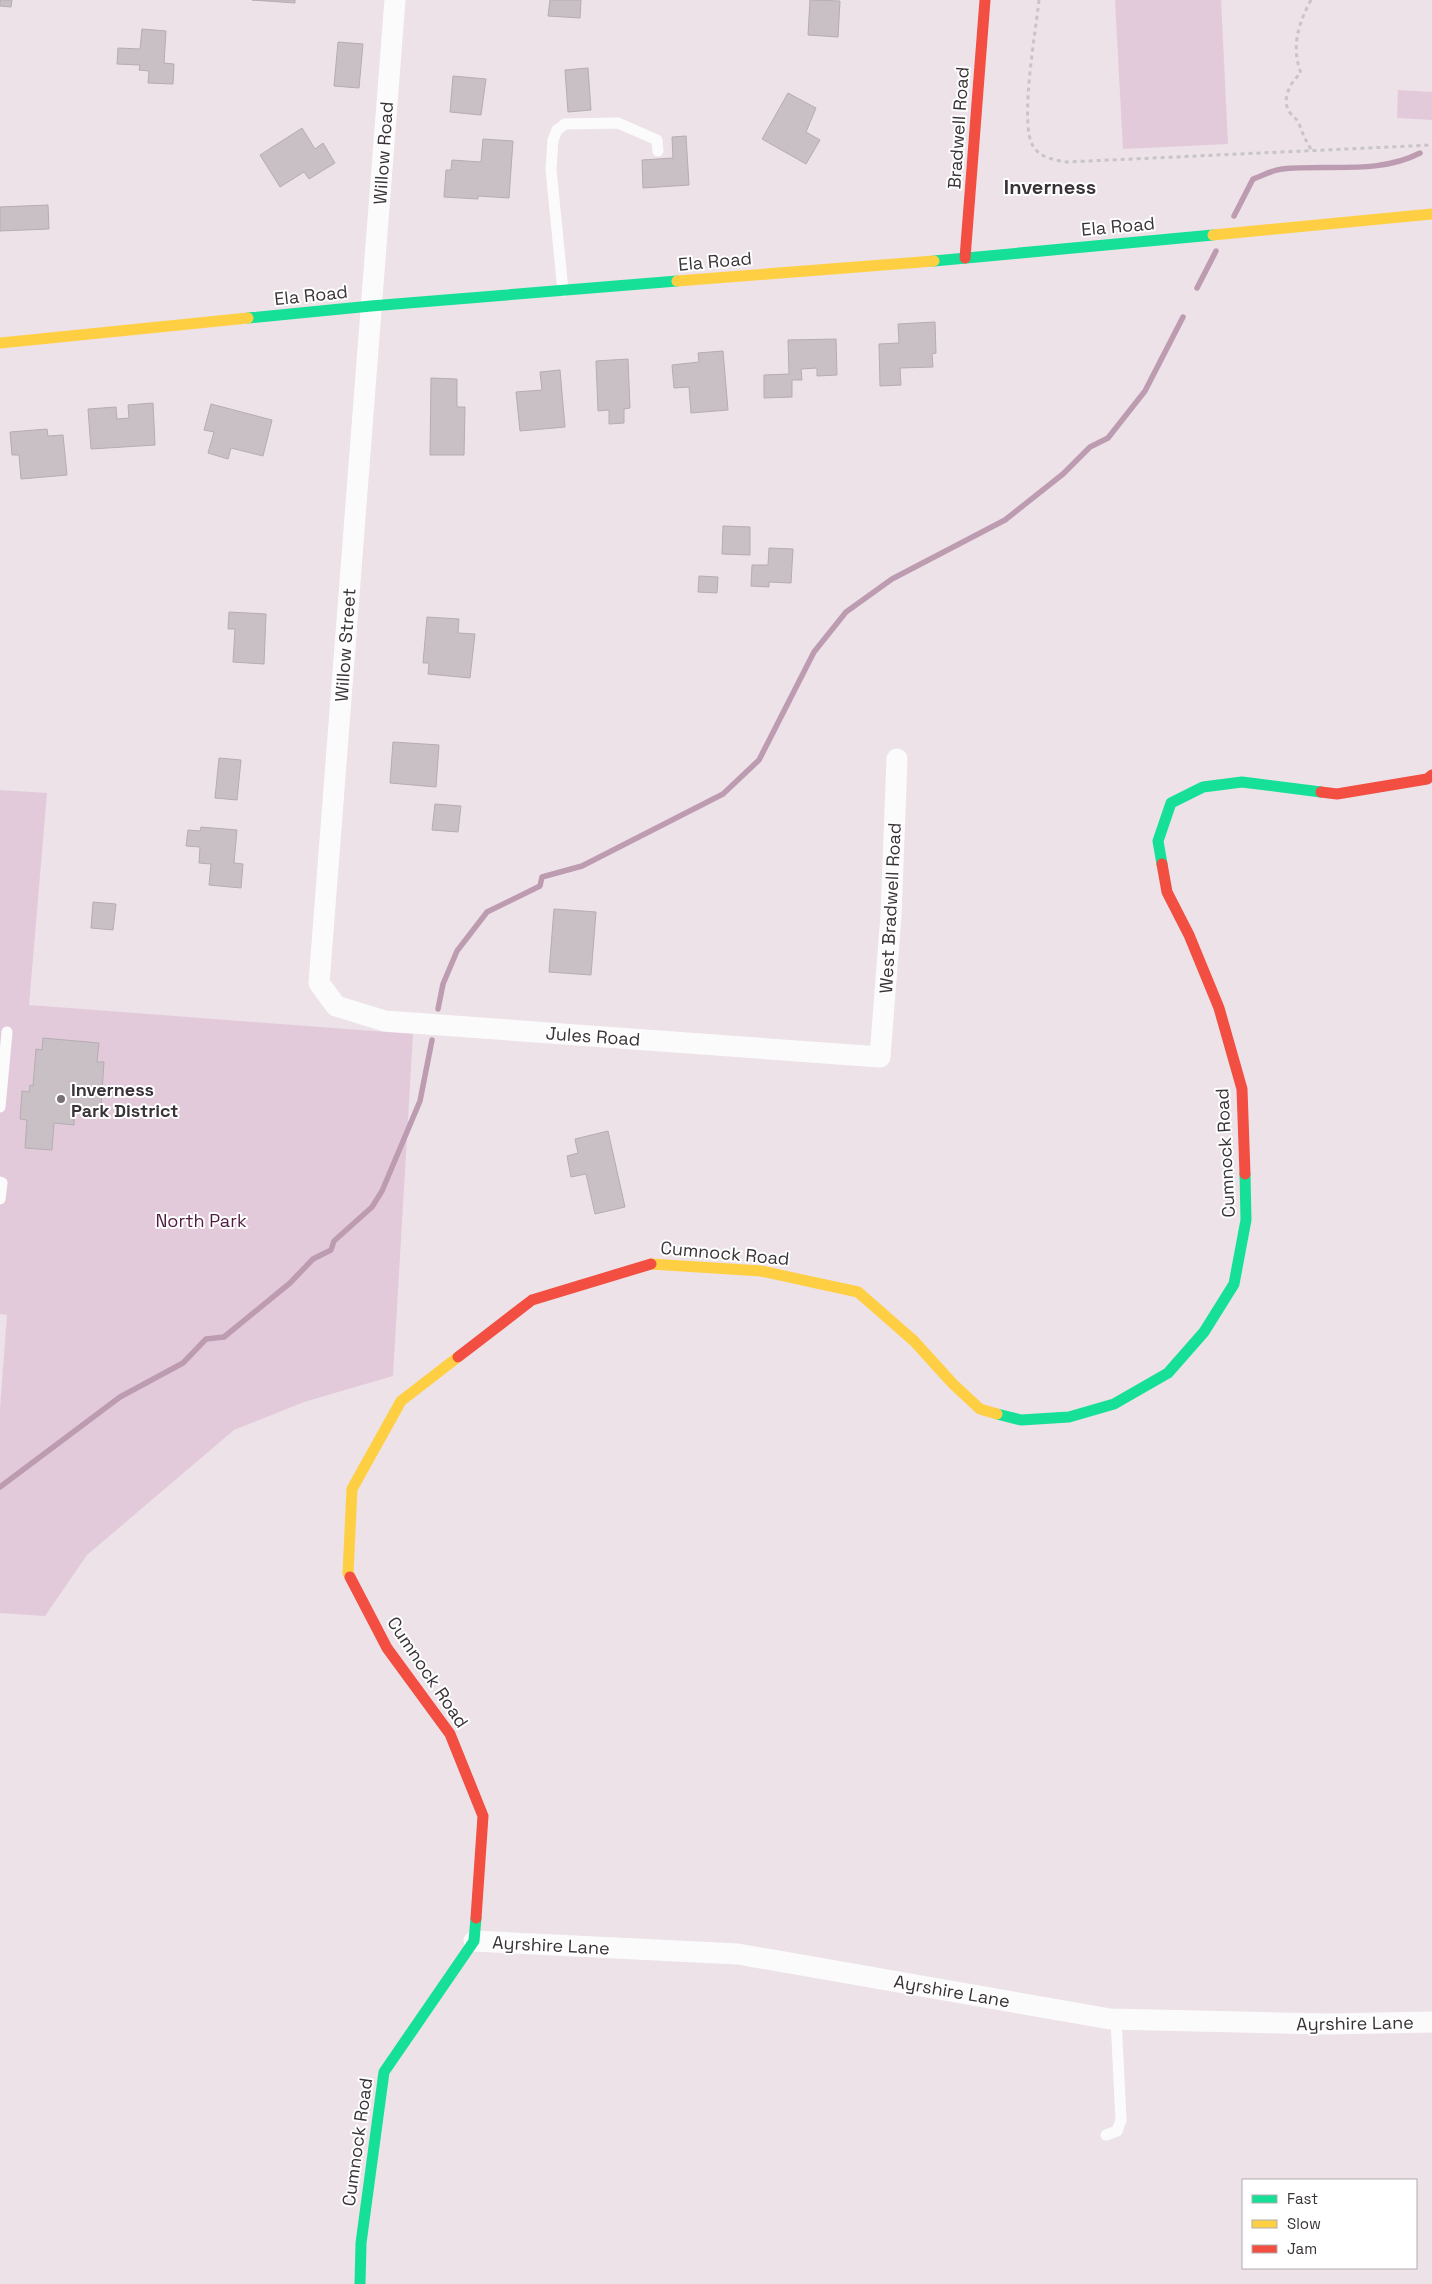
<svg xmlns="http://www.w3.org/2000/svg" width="1432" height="2284" viewBox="0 0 1432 2284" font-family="'Space Grotesk',sans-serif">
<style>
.green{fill:#e3cada}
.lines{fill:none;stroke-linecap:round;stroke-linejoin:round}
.stream{stroke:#bd9cb1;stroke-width:5.5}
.building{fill:#c8c0c5;stroke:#b5adb2}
.path{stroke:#c8c4c7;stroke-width:3;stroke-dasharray:4 4;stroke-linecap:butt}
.lane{stroke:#fcfbfc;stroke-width:11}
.street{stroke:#fcfbfc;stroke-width:21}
.fast{stroke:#16e098;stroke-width:11}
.slow{stroke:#ffcf43;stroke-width:11}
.jam{stroke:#f24e42;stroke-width:11}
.poi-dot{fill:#787075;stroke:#fff;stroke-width:2}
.labels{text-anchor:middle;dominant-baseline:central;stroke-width:4;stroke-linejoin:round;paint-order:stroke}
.street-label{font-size:18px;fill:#393337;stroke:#fff}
.poi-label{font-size:18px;font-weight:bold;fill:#393337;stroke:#fff;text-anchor:start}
.park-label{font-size:18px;fill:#521c42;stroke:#fff}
.quarter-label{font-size:20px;font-weight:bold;fill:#393337;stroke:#fff}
</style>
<rect width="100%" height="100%" fill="#ece2e8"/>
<g class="green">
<path d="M1115,0H1221L1228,144L1123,149Z"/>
<path d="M1398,90L1432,92V120L1397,118Z"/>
<path d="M0,790L47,793L29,1005L413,1034L393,1376L304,1402L234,1430L87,1555L45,1616L0,1613V1408L7,1315L0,1314Z"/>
</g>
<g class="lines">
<g class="stream">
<path d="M1234,216L1253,179C1262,176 1272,170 1282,169C1327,164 1378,175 1420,153"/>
<path d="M1197,288L1216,251"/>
<path d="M438,1009L443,984L457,951L487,912L540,886L542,877L582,866L723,794L759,760L814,652L846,612L892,579L1005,520L1063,474L1090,447L1108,438L1145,391L1183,317"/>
<path d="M0,1487L120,1397L183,1363L206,1339L224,1337L290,1283L313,1259L331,1250L334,1241L372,1207L382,1191L420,1101L432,1040"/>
</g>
</g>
<g class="building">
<path d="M0,0H12L11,7L0,6Z"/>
<path d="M252,0H295V3Z"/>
<path d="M550,0H581L580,18L548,16Z"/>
<path d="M810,0L840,1L838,37L808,35Z"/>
<path d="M142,29L166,31L164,63L174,64L173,84L148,83L149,71L139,70L140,65L117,64L118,48L140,49Z"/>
<path d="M338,42L363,44L359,88L334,86Z"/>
<path d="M588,68L591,110L568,112L565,70Z"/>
<path d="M453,76L486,79L481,115L450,112Z"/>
<path d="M788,93L816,108L806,132L820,140L806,164L762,139Z"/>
<path d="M302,128L315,149L323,143L335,163L309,179L304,172L280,187L260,155Z"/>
<path d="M686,136L689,185L643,188L642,160L673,158L672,137Z"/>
<path d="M483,139L513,141L509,198L478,196V199L444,197L446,170H451L452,160L481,162Z"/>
<path d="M48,205L49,229L0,231V207Z"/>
<path d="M935,322L936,353L932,354L933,367L900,368L901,385L880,386L879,344L899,343L898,324Z"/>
<path d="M836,339L837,375L817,376V368L801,369L802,380H792V397L764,398V375L789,374L788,340Z"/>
<path d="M723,351L728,410L691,413L689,387L674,388L672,365L699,362L698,353Z"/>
<path d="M628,359L630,408L624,409V423L609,424V410L598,411L596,361Z"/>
<path d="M560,370L565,427L520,431L516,392L542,390L540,372Z"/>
<path d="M431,378L457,379V407H465L464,455H430Z"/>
<path d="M153,403L155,445L91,449L88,409L116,407L117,419L129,418L128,405Z"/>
<path d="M211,404L272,420L263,456L231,448L228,459L208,453L214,432L204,430Z"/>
<path d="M47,429L48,436L63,435L67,475L21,479L19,455H12L10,432Z"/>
<path d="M723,526L750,527V555L722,554Z"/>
<path d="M769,548L793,549L791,583L769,582V587L751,586L752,565H768Z"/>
<path d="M699,576L718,577L717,593L698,592Z"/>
<path d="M229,612L266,614L264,664L233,662L235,629H228Z"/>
<path d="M427,617L459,619L458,633L475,634L470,678L428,674L429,663H423Z"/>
<path d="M393,742L439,745L436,787L390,783Z"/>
<path d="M219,758L241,760L237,800L215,798Z"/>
<path d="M435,804L461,806L458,832L432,830Z"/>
<path d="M201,827L237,830L234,863L243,864L241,888L209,885L211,864L199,863L200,847L186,846L188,830L200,831Z"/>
<path d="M93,902L116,904L113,930L91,928Z"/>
<path d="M554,909L596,912L591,975L549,972Z"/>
<path d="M43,1038L99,1043L97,1062H104L101,1107L93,1106V1110L75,1108L74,1125L54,1123L52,1150L25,1148L27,1120L20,1119L22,1091L29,1092L30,1085L33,1086L36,1049L42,1050Z"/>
<path d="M608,1131L625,1207L595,1214L586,1174L571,1177L567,1156L578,1153L575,1139Z"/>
</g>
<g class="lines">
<g class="path">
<path d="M1039,0C1036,30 1019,124 1033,146C1040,158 1055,160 1067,162L1432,145"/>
<path d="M1311,0C1298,24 1291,47 1301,73C1290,82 1280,101 1291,114C1293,118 1297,118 1299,123C1302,133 1306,141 1312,151"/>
</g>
<g class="lane">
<path d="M563,291L551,169L553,140L557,130L565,124L618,123L657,140L658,151"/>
<path d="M0,1107L7,1032"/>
<path d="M0,1182L2,1183L0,1199"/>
<path d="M1106,2135L1117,2131L1121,2120L1116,2019"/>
</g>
<g class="street">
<path d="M395,0L319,983L336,1006L385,1021L880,1057L891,915L897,759"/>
<path d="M474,1941L738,1954L1110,2019L1326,2024L1432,2022"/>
</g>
<g class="fast">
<path d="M934,261L1213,235"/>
<path d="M248,318L371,306L677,281"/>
<path d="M1162,864L1158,841L1171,803L1203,787L1242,782L1321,792"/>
<path d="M997,1414L1021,1420L1069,1417L1114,1404L1168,1373L1204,1332L1234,1284L1246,1220L1245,1174"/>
<path d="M360,2284L361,2243L384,2072L474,1941L476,1918"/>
</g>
<g class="slow">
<path d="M1213,235L1432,214"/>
<path d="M677,281L934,261"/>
<path d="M0,343L248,318"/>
<path d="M651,1264L761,1271L858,1292L914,1341L953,1384L980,1409L997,1414"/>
<path d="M350,1577L348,1573L352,1489L401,1401L458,1357"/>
</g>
<g class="jam">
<path d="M965,258L985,0"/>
<path d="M1321,792L1337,794L1427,779L1432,775"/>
<path d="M1162,864L1167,892L1189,935L1219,1008L1242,1089L1245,1174"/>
<path d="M458,1357L532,1300L651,1264"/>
<path d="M350,1577L387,1648L450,1734L483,1816L476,1918"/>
</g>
</g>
<circle class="poi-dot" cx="61" cy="1099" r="5"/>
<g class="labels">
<g class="street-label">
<text transform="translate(958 128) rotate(-86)">Bradwell Road</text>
<text transform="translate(383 153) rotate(-86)">Willow Road</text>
<text transform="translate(1118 226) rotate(-5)">Ela Road</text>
<text transform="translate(715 261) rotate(-5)">Ela Road</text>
<text transform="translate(311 295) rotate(-6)">Ela Road</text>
<text transform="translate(345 645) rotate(-86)">Willow Street</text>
<text transform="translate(890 908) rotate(-87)">West Bradwell Road</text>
<text transform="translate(593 1036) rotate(4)">Jules Road</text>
<text transform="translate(1225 1153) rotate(-93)">Cumnock Road</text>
<text transform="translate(725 1253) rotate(5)">Cumnock Road</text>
<text transform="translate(428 1672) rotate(56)">Cumnock Road</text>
<text transform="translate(551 1945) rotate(3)">Ayrshire Lane</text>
<text transform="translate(952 1991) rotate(10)">Ayrshire Lane</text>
<text transform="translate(1355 2023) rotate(-1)">Ayrshire Lane</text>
<text transform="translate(357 2142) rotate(-82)">Cumnock Road</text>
</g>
<g class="poi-label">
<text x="71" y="1089">Inverness<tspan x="71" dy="21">Park District</tspan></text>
</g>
<g class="park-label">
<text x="201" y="1220">North Park</text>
</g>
<g class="quarter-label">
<text x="1050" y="187">Inverness</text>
</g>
</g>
<rect x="1242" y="2179" width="175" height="90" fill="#ffffff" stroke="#b0adaf"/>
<rect x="1252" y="2195" width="25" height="8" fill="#16e098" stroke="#b0adaf"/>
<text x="1287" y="2204" font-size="15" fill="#393337">Fast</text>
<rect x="1252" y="2220" width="25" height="8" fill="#ffcf43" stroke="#b0adaf"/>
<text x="1287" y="2229" font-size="15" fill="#393337">Slow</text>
<rect x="1252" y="2245" width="25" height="8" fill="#f24e42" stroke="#b0adaf"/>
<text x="1287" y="2254" font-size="15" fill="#393337">Jam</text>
</svg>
